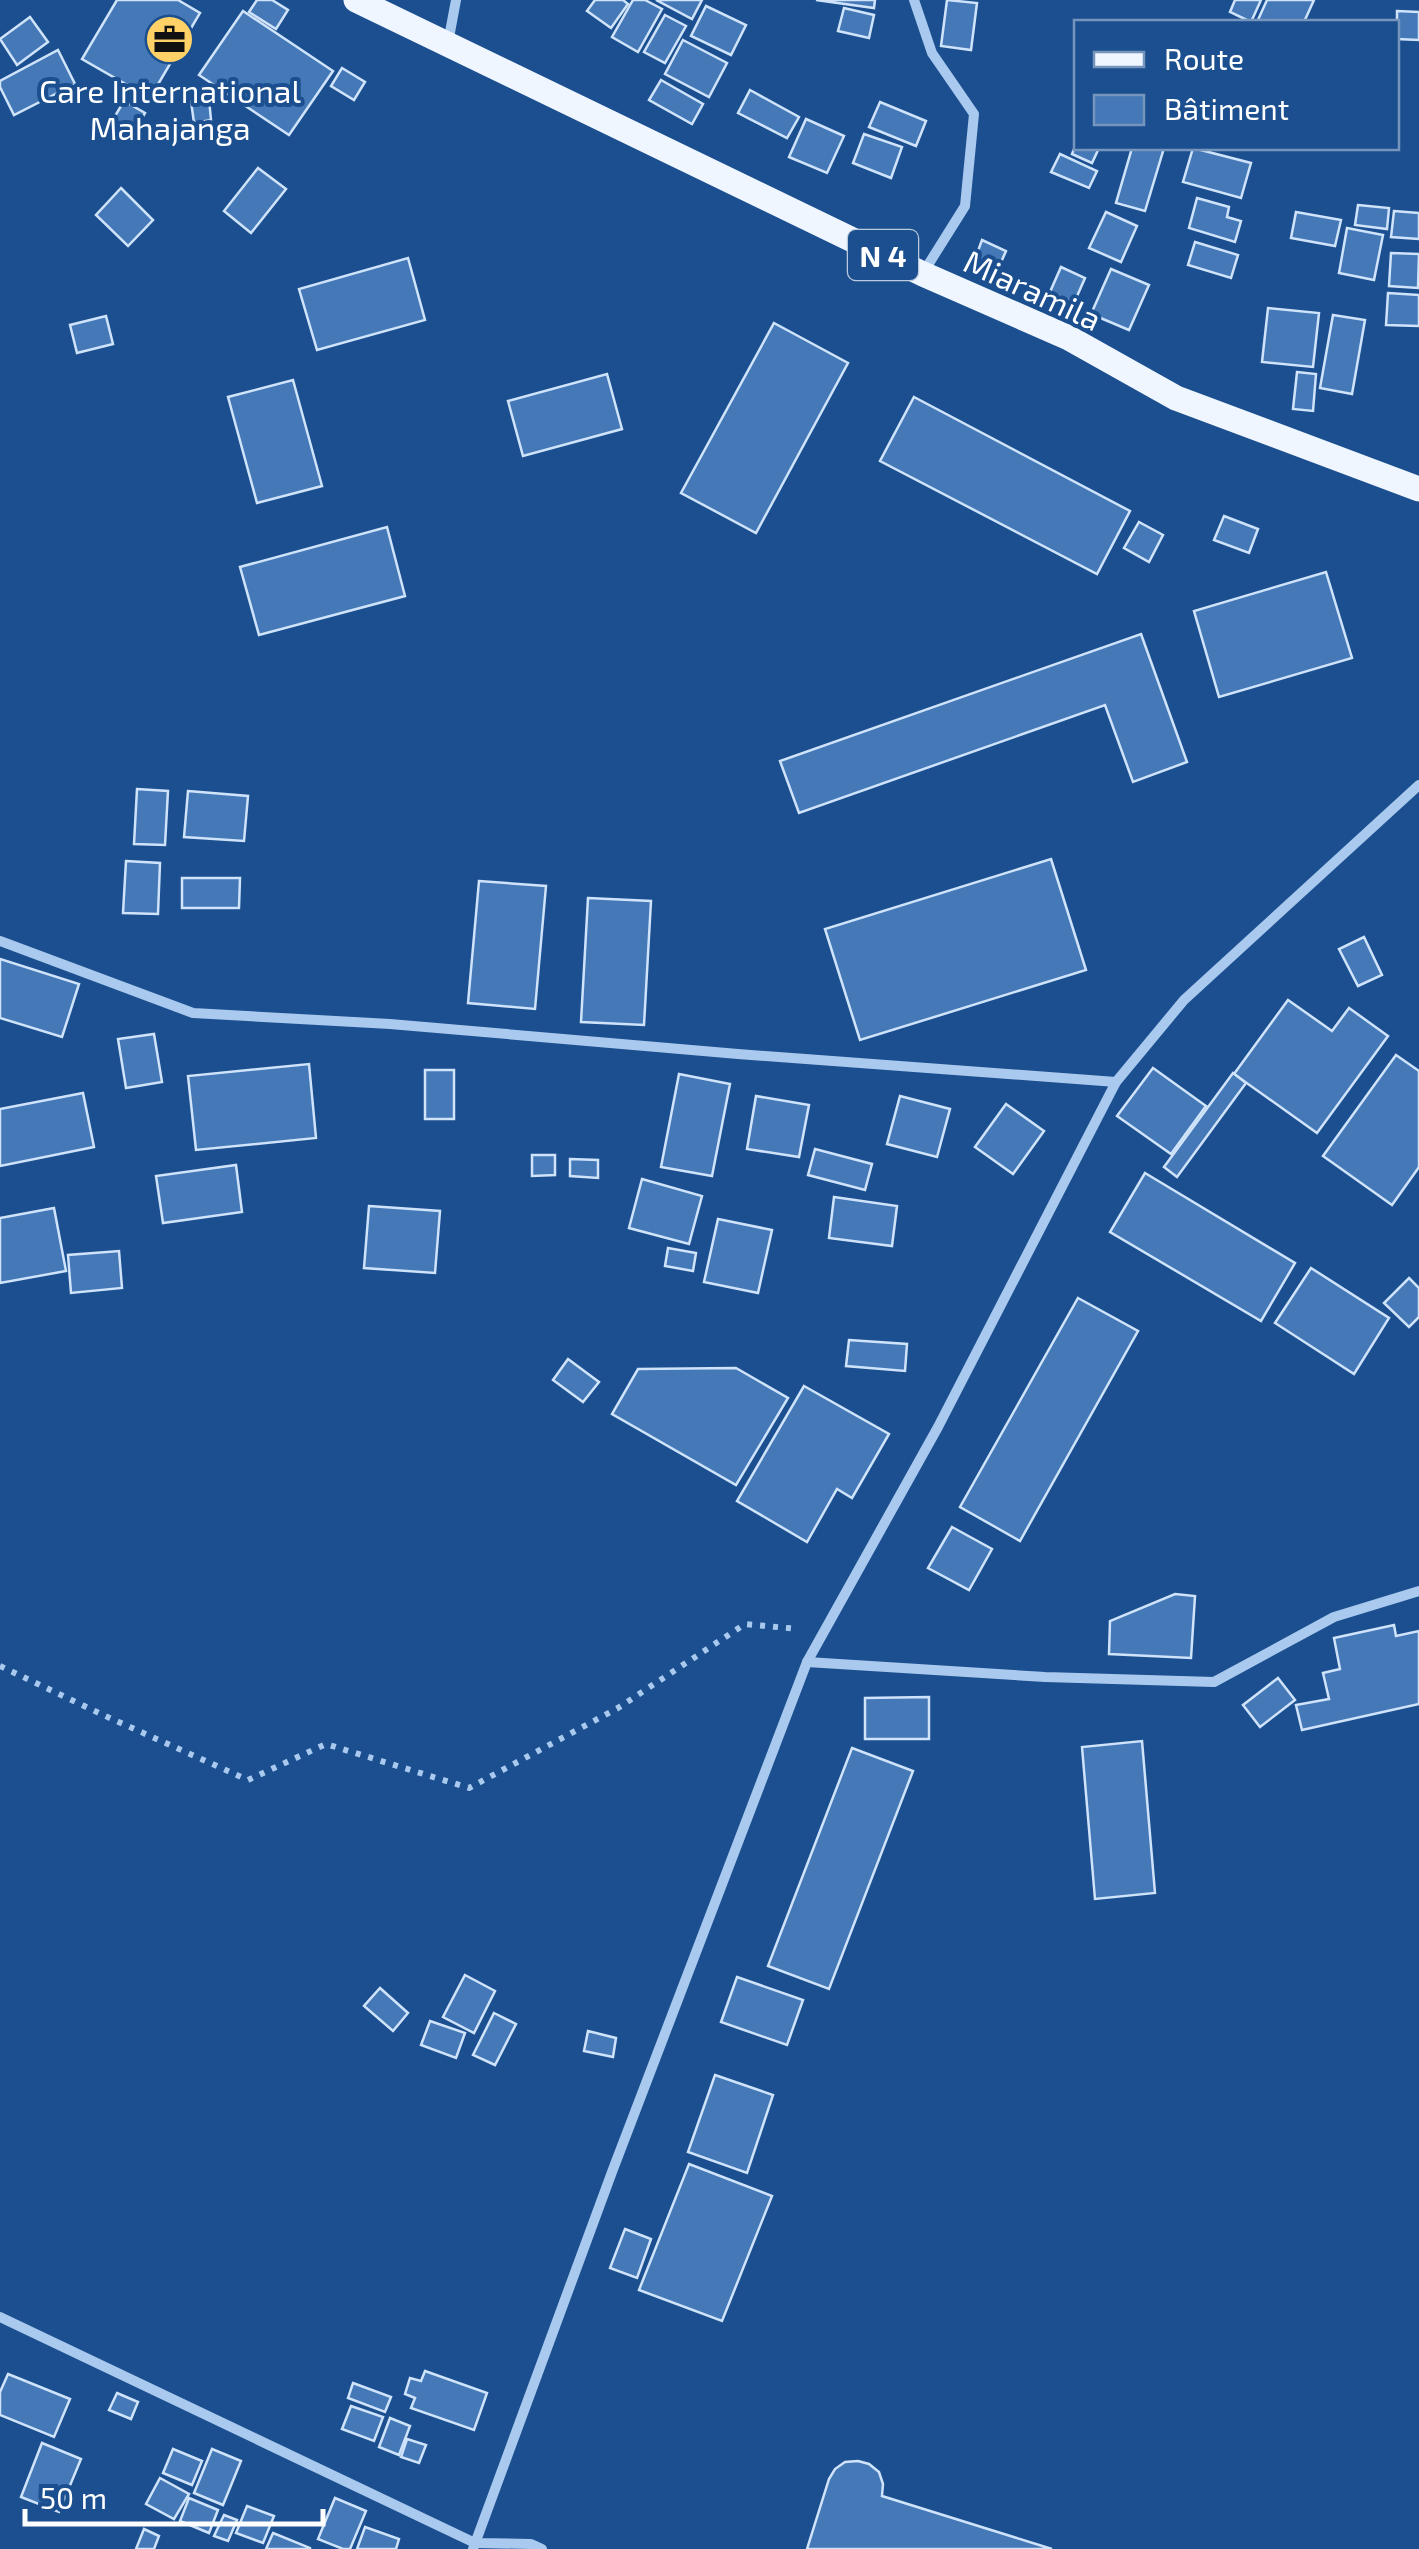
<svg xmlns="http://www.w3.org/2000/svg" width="1419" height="2549" viewBox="0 0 1419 2549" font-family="'Exo 2',sans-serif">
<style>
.building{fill:#4478b7;stroke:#cfe3fa;stroke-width:2.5}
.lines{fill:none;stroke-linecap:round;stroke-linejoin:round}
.path{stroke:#a9c9ee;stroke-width:6;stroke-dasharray:5 8;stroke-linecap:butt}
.street{stroke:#a9c9ee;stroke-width:10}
.primary{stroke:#f0f6ff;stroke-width:25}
.labels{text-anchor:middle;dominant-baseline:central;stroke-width:8;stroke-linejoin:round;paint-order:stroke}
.shield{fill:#1b4f8f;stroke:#bbcadd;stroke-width:2.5}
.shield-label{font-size:30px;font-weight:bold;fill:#fff}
.poi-label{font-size:32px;fill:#fff;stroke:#1b4f8f}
.street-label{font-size:32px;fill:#fff;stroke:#1b4f8f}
</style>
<rect width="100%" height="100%" fill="#1b4f8f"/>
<g class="building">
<path d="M117,0H178L200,13L150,98L82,59Z"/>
<path d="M257,0H272L288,10L276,29L249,12Z"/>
<path d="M595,0H623L628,4L611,28L587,11Z"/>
<path d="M633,0H645L662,9L638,52L612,37Z"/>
<path d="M656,0H702L692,19Z"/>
<path d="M816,0H875L874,8Z"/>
<path d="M947,0L977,3L971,50L941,46Z"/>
<path d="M1235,0H1261L1251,22L1230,12Z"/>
<path d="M1267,0H1314L1304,22H1257Z"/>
<path d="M706,6L746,25L731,55L691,36Z"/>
<path d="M844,8L874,15L869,38L838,31Z"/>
<path d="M243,11L333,71L289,135L199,75Z"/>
<path d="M1397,11L1419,12V40L1397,39Z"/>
<path d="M665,15L686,26L665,63L644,52Z"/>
<path d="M30,17L48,42L17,65L0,39Z"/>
<path d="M683,40L727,63L709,97L665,74Z"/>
<path d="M58,50L75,84L14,115L0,87V81Z"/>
<path d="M342,68L365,82L354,100L331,86Z"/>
<path d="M661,80L703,104L692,124L649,100Z"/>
<path d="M750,90L799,117L787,138L738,113Z"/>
<path d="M209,99L211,120L194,123L191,101Z"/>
<path d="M124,101L145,113L130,139L109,126Z"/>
<path d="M880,102L926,121L916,146L869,127Z"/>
<path d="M806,119L844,136L827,173L789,157Z"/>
<path d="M864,134L902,147L891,178L853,163Z"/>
<path d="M1076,144V148H1099L1092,163L1072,154Z"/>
<path d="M1132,148H1164L1145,211L1116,203Z"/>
<path d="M1193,148L1251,163L1241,198L1183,182Z"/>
<path d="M1060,154L1097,171L1089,188L1051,172Z"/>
<path d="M258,168L286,189L251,233L224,211Z"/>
<path d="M121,188L153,220L128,246L96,215Z"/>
<path d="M1197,198L1229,207L1227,217L1241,221L1235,242L1189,228Z"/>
<path d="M1358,205L1389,208L1387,229L1355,225Z"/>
<path d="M1394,211L1419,213V239L1391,237Z"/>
<path d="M1106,212L1137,226L1121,262L1089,248Z"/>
<path d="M1296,212L1341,220L1335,246L1291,238Z"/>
<path d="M1347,228L1383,235L1374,280L1339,273Z"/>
<path d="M982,240L1006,251L998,269L975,259Z"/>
<path d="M1195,242L1238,255L1231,278L1188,265Z"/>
<path d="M1391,253L1419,254L1418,288L1389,286Z"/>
<path d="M408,258L425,320L317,350L299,289Z"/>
<path d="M1061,267L1085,278L1074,303L1050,292Z"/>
<path d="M1111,269L1149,285L1129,330L1091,314Z"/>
<path d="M1388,293L1419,295V326L1386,325Z"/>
<path d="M1268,308L1319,313L1313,367L1262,362Z"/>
<path d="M1333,315L1365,320L1352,394L1320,388Z"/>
<path d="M106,316L113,344L77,353L70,325Z"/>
<path d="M774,323L848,363L756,533L681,493Z"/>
<path d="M1297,372L1316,374L1313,411L1293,409Z"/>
<path d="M607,374L622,429L523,456L508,401Z"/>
<path d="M293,380L322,486L257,503L228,397Z"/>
<path d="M914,397L1130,511L1097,574L880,461Z"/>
<path d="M1224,516L1258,529L1249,553L1214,540Z"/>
<path d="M1139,522L1163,535L1149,562L1124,548Z"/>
<path d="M387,527L405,596L259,635L240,567Z"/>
<path d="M1326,572L1352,658L1219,697L1194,611Z"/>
<path d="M1141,634L1187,762L1133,782L1105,705L799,813L780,761Z"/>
<path d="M137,789L168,791L165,845L134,844Z"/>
<path d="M188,791L248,796L244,841L184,837Z"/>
<path d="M1051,859L1086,970L860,1040L825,929Z"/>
<path d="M126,861L160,863L158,914L123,913Z"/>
<path d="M182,878H240L239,908H182Z"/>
<path d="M479,881L546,886L535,1009L468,1003Z"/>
<path d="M588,898L651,901L644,1025L581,1022Z"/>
<path d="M1364,937L1382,975L1358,986L1339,949Z"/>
<path d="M0,959L79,984L62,1037L0,1018Z"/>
<path d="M1288,1000L1332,1031L1349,1008L1388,1036L1317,1133L1234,1074Z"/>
<path d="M154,1034L162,1082L126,1088L118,1039Z"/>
<path d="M1396,1055L1419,1071V1167L1392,1205L1323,1156Z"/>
<path d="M309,1064L316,1138L196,1150L188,1076Z"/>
<path d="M1153,1068L1206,1106L1171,1154L1117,1116Z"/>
<rect x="425" y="1070" width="29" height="49"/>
<path d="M1233,1073L1246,1083L1177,1177L1164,1167Z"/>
<path d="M679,1074L730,1084L712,1176L661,1167Z"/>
<path d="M83,1093L94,1147L0,1166V1109Z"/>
<path d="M756,1096L809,1105L799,1157L747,1149Z"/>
<path d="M900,1096L950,1109L937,1157L887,1144Z"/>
<path d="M1006,1104L1044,1131L1013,1174L975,1147Z"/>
<path d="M815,1149L872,1164L865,1190L808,1175Z"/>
<path d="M532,1155H555V1175L532,1176Z"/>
<path d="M570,1159L598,1160V1178L570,1176Z"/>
<path d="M236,1165L242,1212L163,1223L156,1176Z"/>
<path d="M1145,1173L1295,1263L1261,1321L1110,1232Z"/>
<path d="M642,1179L702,1196L689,1244L629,1228Z"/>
<path d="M834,1197L897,1206L892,1246L829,1238Z"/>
<path d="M369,1206L440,1211L435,1273L364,1268Z"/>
<path d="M54,1208L66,1271L0,1283V1218Z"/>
<path d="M718,1219L772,1230L758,1293L704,1282Z"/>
<path d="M668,1248L696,1253L693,1271L665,1266Z"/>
<path d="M119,1251L122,1288L71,1293L68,1255Z"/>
<path d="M1311,1268L1389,1318L1354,1374L1275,1323Z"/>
<path d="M1409,1278L1419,1288V1317L1409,1327L1384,1303Z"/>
<path d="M1078,1298L1138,1331L1020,1541L960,1507Z"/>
<path d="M849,1340L907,1344L905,1371L846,1366Z"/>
<path d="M568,1359L599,1382L583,1402L553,1380Z"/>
<path d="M736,1368L788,1398L736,1485L612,1414L638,1369Z"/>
<path d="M804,1386L889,1434L852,1498L837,1489L807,1542L737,1501Z"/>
<path d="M952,1527L992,1549L969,1590L928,1568Z"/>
<path d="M1175,1594L1195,1596L1191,1658L1109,1654L1110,1621Z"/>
<path d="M1394,1625L1396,1636L1419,1631V1704L1302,1730L1296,1705L1329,1699L1323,1673L1340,1669L1334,1638Z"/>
<path d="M1278,1678L1295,1700L1260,1727L1243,1705Z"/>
<path d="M929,1697V1739H865V1698Z"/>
<path d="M1142,1741L1155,1893L1095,1899L1082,1747Z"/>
<path d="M852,1748L913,1771L829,1989L768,1966Z"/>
<path d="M465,1975L495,1991L474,2033L443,2017Z"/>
<path d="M737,1977L803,2000L787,2045L721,2022Z"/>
<path d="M380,1988L408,2013L393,2031L364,2006Z"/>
<path d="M494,2013L516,2024L495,2065L473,2055Z"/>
<path d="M430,2021L465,2033L456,2058L421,2045Z"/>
<path d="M588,2031L616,2038L613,2057L584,2051Z"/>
<path d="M715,2075L773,2095L747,2173L688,2152Z"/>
<path d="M689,2164L772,2196L722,2321L639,2290Z"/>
<path d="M625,2229L651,2239L637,2278L610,2268Z"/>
<path d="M425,2371L487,2393L474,2430L411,2408L415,2398L405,2394L410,2378L421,2381Z"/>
<path d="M8,2374L70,2399L54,2437L0,2415V2392Z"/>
<path d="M353,2383L391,2397L385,2412L348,2398Z"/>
<path d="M117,2393L138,2402L131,2419L109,2410Z"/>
<path d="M351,2406L383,2417L374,2441L342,2429Z"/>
<path d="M390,2418L410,2426L399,2455L379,2447Z"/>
<path d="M407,2439L426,2445L419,2463L401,2457Z"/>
<path d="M42,2443L81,2459L59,2512L21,2497Z"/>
<path d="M173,2449L202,2461L192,2485L163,2473Z"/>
<path d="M212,2449L241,2461L223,2505L194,2493Z"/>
<path d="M858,2461L869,2464L879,2472L883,2484L882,2496L1052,2549H807L829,2479L835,2469L845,2462Z"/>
<path d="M160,2478L189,2494L174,2519L146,2504Z"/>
<path d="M189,2498L218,2510L209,2533L180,2521Z"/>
<path d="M335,2498L366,2511L350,2549H343L318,2539Z"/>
<path d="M247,2506L274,2516L263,2543L236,2533Z"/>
<path d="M224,2515L237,2520L228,2541L214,2536Z"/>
<path d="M365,2527L399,2539L396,2549H357Z"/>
<path d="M144,2529L159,2536L154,2549H136Z"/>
<path d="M273,2533L310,2548V2549H266Z"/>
</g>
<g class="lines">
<path class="path" d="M0,1666L101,1714L248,1780L326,1744L469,1788L618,1708L745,1624L798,1629"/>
<g class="street">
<path d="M914,0L932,53L974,114L965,206L923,273"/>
<path d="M448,43L456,0"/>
<path d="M0,941L193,1013L390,1024L738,1054L1116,1082"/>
<path d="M807,1662L1045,1677L1214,1682L1334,1617L1419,1591"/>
<path d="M0,2317L475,2543L531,2544L542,2549"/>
<path d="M473,2549L612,2172L807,1662L938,1427L1116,1082L1184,1000L1419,785"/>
</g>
<path class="primary" d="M356,0L923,274L1069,338L1176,398L1419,489"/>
</g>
<defs>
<symbol id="office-disc" viewBox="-11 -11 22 22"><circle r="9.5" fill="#ffd166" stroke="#1b4f8f"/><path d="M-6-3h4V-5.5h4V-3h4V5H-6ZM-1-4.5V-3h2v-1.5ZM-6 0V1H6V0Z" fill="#111"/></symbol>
</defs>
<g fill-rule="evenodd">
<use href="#office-disc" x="142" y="12" width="55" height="55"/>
</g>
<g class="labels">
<rect class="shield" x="848" y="230" width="70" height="50" rx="8"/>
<g class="shield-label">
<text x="883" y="255">N 4</text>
</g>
<g class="poi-label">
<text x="170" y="90">Care International<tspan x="170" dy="37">Mahajanga</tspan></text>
</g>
<g class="street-label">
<text transform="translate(1033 289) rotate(25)">Miaramila</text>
</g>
</g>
<rect x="1074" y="20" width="325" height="130" fill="#1b4f8f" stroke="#7695bc" stroke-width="2.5"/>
<rect x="1094" y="52" width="50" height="15" fill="#f0f6ff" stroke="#7695bc" stroke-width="2.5"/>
<text x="1164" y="70" font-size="30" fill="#ffffff">Route</text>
<rect x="1094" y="95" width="50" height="30" fill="#4478b7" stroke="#7695bc" stroke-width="2.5"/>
<text x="1164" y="120" font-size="30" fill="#ffffff">Bâtiment</text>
<path d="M25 2509v15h298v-15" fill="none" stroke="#ffffff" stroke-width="5"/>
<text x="40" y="2509" font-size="30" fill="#ffffff" stroke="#1b4f8f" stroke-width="8" paint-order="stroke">50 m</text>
</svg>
